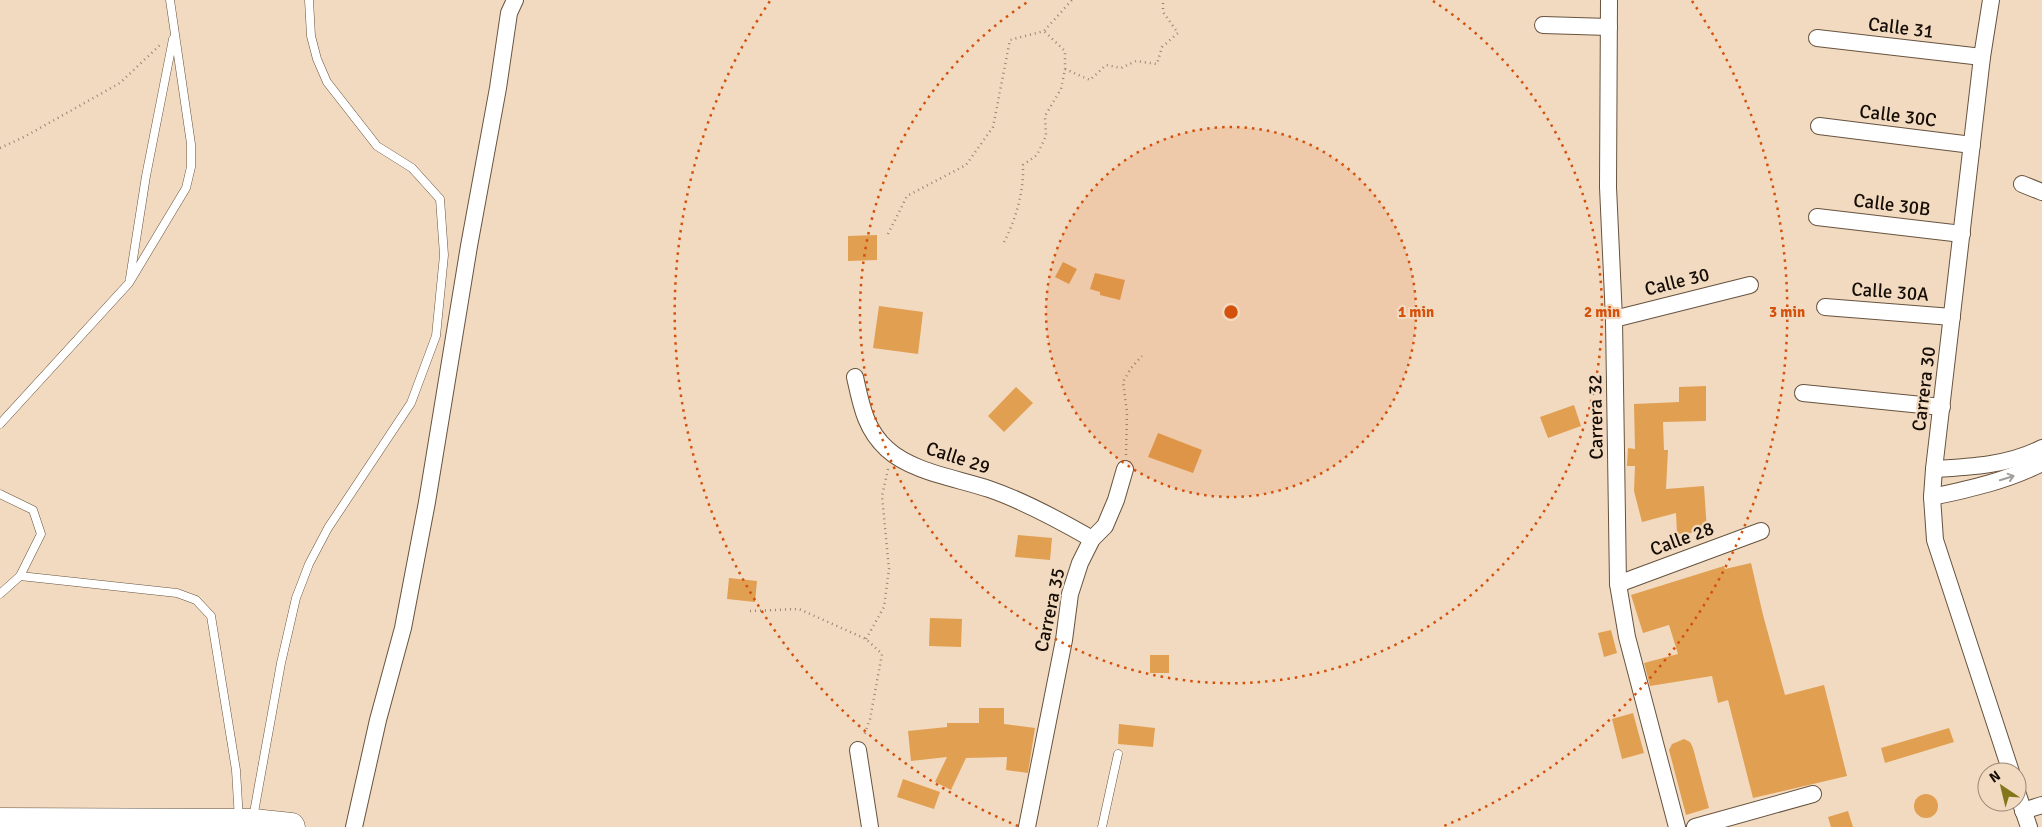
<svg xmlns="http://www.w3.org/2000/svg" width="2042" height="827" viewBox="0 0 2042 827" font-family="Signika,sans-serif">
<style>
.building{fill:#e19f51}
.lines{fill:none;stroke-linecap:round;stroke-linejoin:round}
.service-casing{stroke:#67533e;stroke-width:9}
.minor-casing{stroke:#67533e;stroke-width:18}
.trunk-casing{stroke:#67533e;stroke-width:29}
.path{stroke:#968573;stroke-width:2.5;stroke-dasharray:1 4;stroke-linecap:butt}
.service{stroke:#fff;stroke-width:8}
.minor{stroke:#fff;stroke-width:16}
.trunk{stroke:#fff;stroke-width:28}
.oneway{stroke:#a19e9b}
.ring{fill:none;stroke:#d3510b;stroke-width:2.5;stroke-dasharray:2.5 5}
.labels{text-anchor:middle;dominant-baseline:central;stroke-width:4.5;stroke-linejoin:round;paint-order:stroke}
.street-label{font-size:19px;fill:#140c05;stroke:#f2dac1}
.centre{fill:#d3510b;stroke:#f2dac1;stroke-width:2.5}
.ring-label{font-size:15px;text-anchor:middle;font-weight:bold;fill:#d3510b;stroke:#f2dac1;stroke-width:4.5;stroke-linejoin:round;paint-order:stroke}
</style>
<rect width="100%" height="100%" fill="#f2dac1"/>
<g class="building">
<path d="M877,235V260L848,261V236Z"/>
<path d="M1063,262L1077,269L1069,284L1055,277Z"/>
<path d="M1095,273L1125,280L1120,300L1100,295V292L1090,289Z"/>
<path d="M879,306L923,312L918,354L873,348Z"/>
<path d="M1706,386V421L1663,422L1664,450H1668L1666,489L1704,486L1707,532L1677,534L1676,513L1642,522L1634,491L1635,466H1627L1628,448L1635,449L1634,404L1679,402V387Z"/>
<path d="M1016,387L1033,403L1004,432L988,416Z"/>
<path d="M1574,405L1581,426L1548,438L1540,417Z"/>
<path d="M1158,433L1202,450L1193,473L1148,457Z"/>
<path d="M1018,535L1052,538L1050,560L1015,557Z"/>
<path d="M1751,563L1763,615L1785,695L1824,685L1847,776L1753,798L1728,700L1718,703L1712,676L1650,686L1644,663L1678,654L1669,625L1643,633L1631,595L1724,566L1725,569Z"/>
<path d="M729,578L757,581L755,602L727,599Z"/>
<path d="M930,618L962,619L961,647L929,646Z"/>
<path d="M1611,630L1617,653L1604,657L1598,633Z"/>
<rect x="1150" y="655" width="19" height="18"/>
<path d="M979,708H1004V724L1035,728L1028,773L1006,770L1007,757L966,758L951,790L935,782L947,757L911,761L908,731L947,727V723H979Z"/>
<path d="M1633,713L1644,753L1622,759L1612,719Z"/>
<path d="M1119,724L1155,728L1153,747L1118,744Z"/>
<path d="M1949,728L1954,742L1885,763L1881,748Z"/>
<path d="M1684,739L1690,742L1693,748L1709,808L1686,815L1669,750L1672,744Z"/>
<path d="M903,779L940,792L934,809L897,797Z"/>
<circle cx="1926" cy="806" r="12"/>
<path d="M1848,811L1853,827H1831L1828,817Z"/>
</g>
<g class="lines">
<defs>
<g id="service">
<path d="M130,278L146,176L173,39"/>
<path d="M0,424L129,283L186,188L191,167V144L170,0"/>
<path d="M0,494L33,510L41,534L20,576L0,594"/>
<path d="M20,576L177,593L196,600L211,616L236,770L239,820"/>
<path d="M253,818L281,663L296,598L309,564L328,528L411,403L436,336L444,255L440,199L412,168L377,146L327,82L317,59L311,36L309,0"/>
<path d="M1102,827L1118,754"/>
</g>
<g id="minor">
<path d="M1609,0L1608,187L1614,319L1618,584L1627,637L1677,827"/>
<path d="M1991,0L1982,57L1934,469L1932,497L1935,540L2011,772"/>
<path d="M1543,25L1609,27"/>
<path d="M1817,38L1982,57"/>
<path d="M1819,126L1972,145"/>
<path d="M2022,184L2042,192"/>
<path d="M1817,217L1962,234"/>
<path d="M1825,307L1952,317"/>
<path d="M1614,319L1750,285"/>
<path d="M855,377C861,404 865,429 887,449C912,472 956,478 989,489C1024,501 1059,520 1092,539"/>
<path d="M1803,393L1942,407"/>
<path d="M1934,469C1971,467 2009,465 2042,448"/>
<path d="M1932,497C1969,489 2007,481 2042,463"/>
<path d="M1618,584L1761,531"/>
<path d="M858,750L870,827"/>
<path d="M2017,792L2029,827"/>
<path d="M2023,811L2042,805"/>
<path d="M354,827L378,720L403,628L427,502L469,246L498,88L509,13L515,0"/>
<path d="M1027,827L1064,640L1070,594L1080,563L1092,539L1105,526L1116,500L1125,469"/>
<path d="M1695,827L1813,794"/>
</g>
<path id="trunk" d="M0,822L253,823L291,827"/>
</defs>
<use href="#service" class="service-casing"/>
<use href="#minor" class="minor-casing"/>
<use href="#trunk" class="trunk-casing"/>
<g class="path">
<path d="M1065,69L1090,80L1106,65L1121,68L1136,61L1157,64L1162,47L1178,33L1163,12V0"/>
<path d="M0,148L24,137L120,83L160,45"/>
<path d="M888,234L907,196L966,165L993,127L1010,40L1044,31L1072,0"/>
<path d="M1004,242C1016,219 1024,191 1023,165L1037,155L1046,136L1045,116L1061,89L1065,69V51L1044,31"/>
<path d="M1126,455L1127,412L1123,382L1131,368L1142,356"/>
<path d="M750,611L799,609L866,639L882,654L870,719L864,736"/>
<path d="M866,639L884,607L889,569L882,496L888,469"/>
</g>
<use href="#service" class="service"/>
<use href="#minor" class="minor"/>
<use href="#trunk" class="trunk"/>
</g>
<defs><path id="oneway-shaft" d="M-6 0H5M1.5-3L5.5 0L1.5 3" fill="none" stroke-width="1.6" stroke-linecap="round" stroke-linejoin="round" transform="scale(1.25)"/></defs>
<use class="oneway" href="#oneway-shaft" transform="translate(2007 478) rotate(-17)"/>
<circle cx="1231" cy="312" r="185" fill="#d3510b" fill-opacity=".12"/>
<g class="ring">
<circle cx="1231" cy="312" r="185"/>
<path d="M1433 1A371 371 0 1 1 1029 1"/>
<path d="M1018 826A556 556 0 0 1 770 1M1692 1A556 556 0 0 1 1444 826"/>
</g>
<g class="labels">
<g class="street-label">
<text transform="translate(1901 28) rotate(7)">Calle 31</text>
<text transform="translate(1898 116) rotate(7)">Calle 30C</text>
<text transform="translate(1892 205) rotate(7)">Calle 30B</text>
<text transform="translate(1677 282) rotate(-14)">Calle 30</text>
<text transform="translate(1890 292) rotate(4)">Calle 30A</text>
<text transform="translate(1924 389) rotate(-83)">Carrera 30</text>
<text transform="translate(1596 417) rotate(-91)">Carrera 32</text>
<text transform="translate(958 458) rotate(18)">Calle 29</text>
<text transform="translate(1682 539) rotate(-20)">Calle 28</text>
<text transform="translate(1050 610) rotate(-78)">Carrera 35</text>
</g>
</g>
<circle cx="1231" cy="312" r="8" class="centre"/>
<g class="ring-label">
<text x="1416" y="317">1 min</text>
<text x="1602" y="317">2 min</text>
<text x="1787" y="317">3 min</text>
</g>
<g transform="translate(2002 787) rotate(325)"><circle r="24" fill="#f2dac1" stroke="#998876"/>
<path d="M0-4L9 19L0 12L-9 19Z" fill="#84771b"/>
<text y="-8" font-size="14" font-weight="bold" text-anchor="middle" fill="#140c05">N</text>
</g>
</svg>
